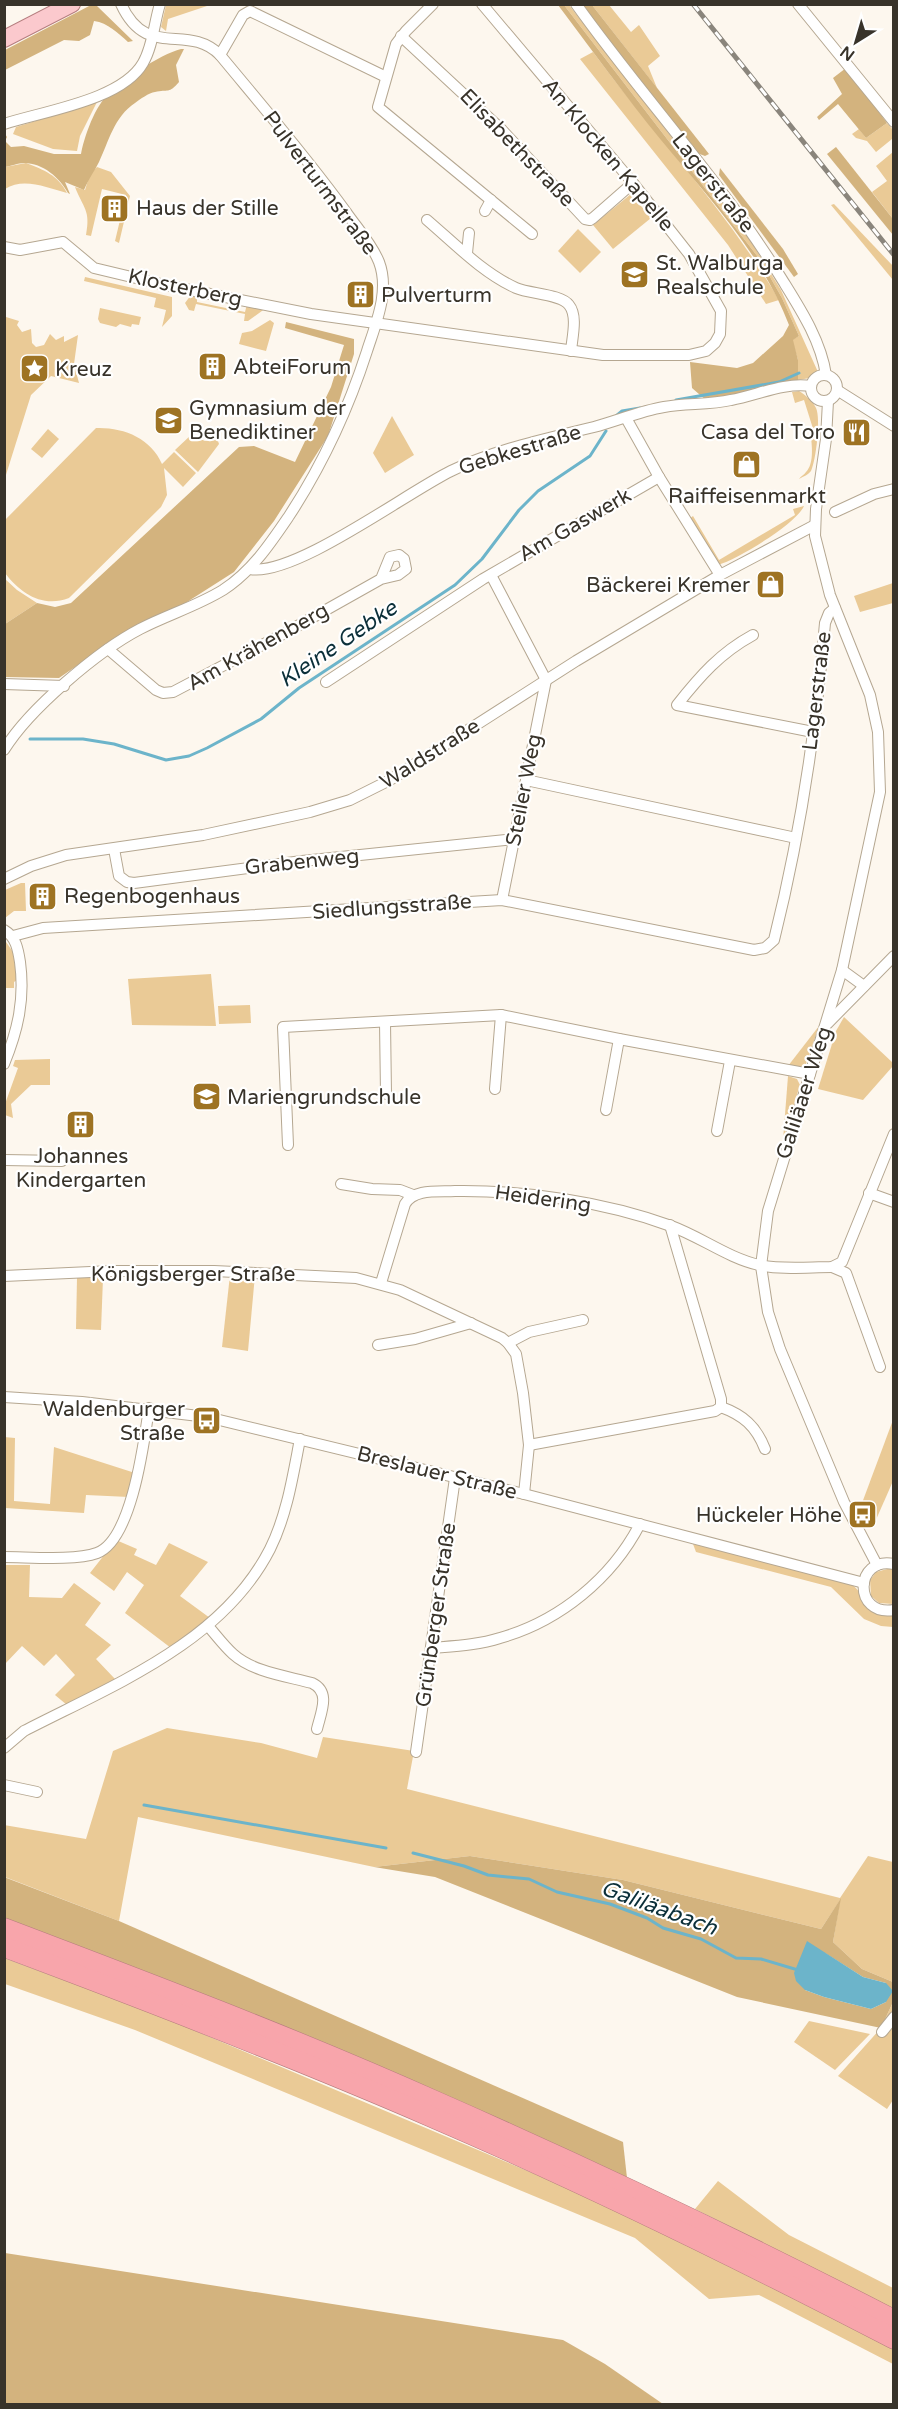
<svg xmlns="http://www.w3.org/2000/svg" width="898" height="2409" viewBox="0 0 898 2409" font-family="'Varela Round',sans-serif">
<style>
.green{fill:#eaca96}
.forest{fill:#d3b37e;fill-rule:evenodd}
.water{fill:#6cb4ca}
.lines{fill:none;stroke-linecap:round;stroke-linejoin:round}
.stream{stroke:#6cb4ca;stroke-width:3}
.minor-casing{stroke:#b5a791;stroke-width:12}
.primary-casing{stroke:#b57d7e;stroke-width:18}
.motorway-casing{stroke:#b57d7e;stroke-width:21}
.minor{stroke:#fff;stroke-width:10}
.primary{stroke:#fbc9cd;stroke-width:16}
.motorway{stroke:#f8a5ab;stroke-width:20}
.rail-casing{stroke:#8a857c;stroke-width:5}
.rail{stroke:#fff;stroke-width:3;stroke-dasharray:9;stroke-linecap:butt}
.labels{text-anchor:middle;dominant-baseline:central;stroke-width:4.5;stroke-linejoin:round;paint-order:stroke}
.street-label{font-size:21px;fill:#38332a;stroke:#fff}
.poi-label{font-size:21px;fill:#38332a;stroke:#fff;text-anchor:start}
.water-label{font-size:22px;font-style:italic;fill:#0b2f39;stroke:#fff}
</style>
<rect width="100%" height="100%" fill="#fdf7ee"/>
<g class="green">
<path d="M166,5H210L168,19L166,31L161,27Z"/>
<path d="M564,5H569L745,232L781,290L818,372L810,378L798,380V360L792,340L799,336L782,298L761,261Z"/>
<path d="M592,5H609L631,32L639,25L660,56L648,66L657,88Z"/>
<path d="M593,52C654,135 727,210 779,300L766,304L728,245L580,59Z"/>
<path d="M97,102L80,136L77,151L53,149L13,134L16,127Z"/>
<path d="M887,123L893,130L892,139L876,152L867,141L856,138L852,134L859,129L866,138Z"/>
<path d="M893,152V219L872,192L887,181L876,166Z"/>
<path d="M26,163C44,170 58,175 67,193C47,188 24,177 5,189V167Z"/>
<path d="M97,167L111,172L130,196L119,243L115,241L126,195L102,189L91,236L86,235C91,210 83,208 75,187L85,190L90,174Z"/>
<path d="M631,194L651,218L613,249L593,225Z"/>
<path d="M834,204L893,266V280L831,205Z"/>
<path d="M578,229L601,252L580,273L558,251Z"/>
<path d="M85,277L172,297V316L162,327L166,310L154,307L156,298L84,281Z"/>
<path d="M191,295H197V302L245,312L247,304L266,308L248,321H244L245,314L196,304L194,311L189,310L185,303Z"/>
<path d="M100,308L141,317L139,325L132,324L131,327L120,324L116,327L100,323L98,319Z"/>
<path d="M6,317L19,321L17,325L22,332L31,329L32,343L36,347L44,345L50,334L56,340L64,336V342L78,335L74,364L79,383L51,376L31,395L5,478L4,325Z"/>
<path d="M270,320L274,323L266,351L239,344L242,333L252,331Z"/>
<path d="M799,391C805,395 813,401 816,408C821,418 816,461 811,471C808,475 804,476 799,479C801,476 804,475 806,472C814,464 812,447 811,437L815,435L804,400L795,403L792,392Z"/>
<path d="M392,416L414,455L385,473L373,453Z"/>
<path d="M96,428C123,427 151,438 162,464L174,452L196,473L183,487L164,468L167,495L161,507L69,598C43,608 21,594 5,573V520Z"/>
<path d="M48,429L59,439L42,458L31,449Z"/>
<path d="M191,435L205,441L217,438L219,444L198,472L175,450Z"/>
<path d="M804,506C796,524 738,559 718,565L689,519L693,516L719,560L795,515L793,509Z"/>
<path d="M4,578L17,590L37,603L5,624Z"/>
<path d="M893,583V603L860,612L854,596Z"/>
<path d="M21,883H25L26,911H14L5,918V890Z"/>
<path d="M4,939L13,952L17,980L14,982V988H5Z"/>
<path d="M211,974L216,1026L132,1025L128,979Z"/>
<path d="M250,1005L251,1023L219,1024L218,1006Z"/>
<path d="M844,1017L893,1063V1066L863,1100L818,1089L836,1031Z"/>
<path d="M819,1026L806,1064L802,1068L788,1066Z"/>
<path d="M50,1059V1085H31L11,1104L13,1118L5,1115V1104L18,1068L13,1066L15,1060Z"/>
<path d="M788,1076L797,1079L800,1085L783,1140Z"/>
<path d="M230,1275H255L248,1351L222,1347Z"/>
<path d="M77,1278H103L101,1330L76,1329Z"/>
<path d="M893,1420V1481L875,1522L862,1503Z"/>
<path d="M4,1437L15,1438L14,1501L50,1504L54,1447L135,1473L129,1497L86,1495L84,1513L5,1508Z"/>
<path d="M116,1540L137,1549L134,1555L156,1565L169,1543L208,1562L180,1596L210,1618L171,1648L125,1613L144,1585L127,1572L114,1591L90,1573Z"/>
<path d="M693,1544L847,1582C869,1591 859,1619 893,1614V1627L881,1626L864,1619L831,1587L696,1552Z"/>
<path d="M5,1565H30L29,1597L62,1598L74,1583L101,1603L85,1625L111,1645L96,1659L115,1679L67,1705L55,1695L75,1675L56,1654L44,1666L22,1646L5,1664Z"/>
<path d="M891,1568L893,1569V1604L879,1603L871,1596L870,1580L876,1572Z"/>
<path d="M167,1728L261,1743L317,1758L323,1737L414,1751L407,1789L840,1898L868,1856L893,1862V1982L862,1969L833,1942L840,1900L821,1929L623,1880L470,1856L374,1867L138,1817L119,1921L5,1877L4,1825L86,1839L113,1751Z"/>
<path d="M4,1958L146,2010L587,2196L749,2273L893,2347V2364L759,2295L709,2299L635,2238L135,2030L5,1984Z"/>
<path d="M893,2002V2100L887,2109L838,2076L881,2028Z"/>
<path d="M809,2021L870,2034L835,2070L794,2042Z"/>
<path d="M718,2181L789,2235L893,2288V2309L695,2209Z"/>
</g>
<g class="forest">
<path d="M91,5L97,6L133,41L128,42C118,33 108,23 94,21L90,35L79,41L64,40L5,70V50Z"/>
<path d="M558,5H564L761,261L782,298L799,336L793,340L798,360V380L707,401L692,388L690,362L737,368L753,363L783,336L789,325C762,254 708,197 661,140C625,96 592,50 558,5Z"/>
<path d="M583,5H592L709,154L705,156L697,153L619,54Z"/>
<path d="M181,49H184L176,65L179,82C169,94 168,89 155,92C149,93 140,99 135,103C114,117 109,141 99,162C94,172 89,178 84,190L65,182L70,194L68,193C60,178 43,163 24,163C18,163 11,166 5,167L4,132L7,137L5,141L11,147L24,146L54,154H81C84,138 93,112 104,99C119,82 160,54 181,49Z"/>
<path d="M846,68L887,123L866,138L838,104L819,120L817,117L842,94L833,78Z"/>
<path d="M836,147L893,219V235L827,154Z"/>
<path d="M720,168L783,249L798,274L794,277L719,175Z"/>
<path d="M286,322L354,339V354L328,436L274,521L234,572L176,609L104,647L59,678L5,677V624L37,603L55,607L71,603L239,447L254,446L295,462L331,387L344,345L285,328Z"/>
<path d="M470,1856L623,1880L821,1929L841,1898L833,1942L862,1969L893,1982V2002L881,2028L737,1997L435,1877L374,1867ZM825,1953L863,1977L886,1983V2002L871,2009L824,1997L805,1990Z"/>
<path d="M4,1877L119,1921L623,2142L627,2178L5,1922Z"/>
<path d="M5,2253L563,2340L605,2364L663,2404H5Z"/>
</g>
<path class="water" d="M807,1941L863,1977L886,1983L893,1991L886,2002L871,2009L824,1997L805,1990L796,1981L794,1973Z"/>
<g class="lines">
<g class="stream">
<path d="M676,400L779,382L799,373"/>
<path d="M616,416L622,411L640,408"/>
<path d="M30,739H83L114,744L166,760L189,756L207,748L261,719L299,688L455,585L482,559L519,510L538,491L590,456L606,431"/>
<path d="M144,1805L386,1848"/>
<path d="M413,1853L464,1866L488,1875L529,1879L557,1892L610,1904L647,1918L663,1928L701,1939L736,1958L761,1959L798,1970"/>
</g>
<defs>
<g id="minor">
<path d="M433,4L406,31L396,44L378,107L532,234"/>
<path d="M576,4C643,98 723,183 783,281C801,310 821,341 826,375"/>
<path d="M798,4L894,122"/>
<path d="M401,36L502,130L585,219L590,220L593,218L633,183"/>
<path d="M220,55L243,15L250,11L386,77"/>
<path d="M4,124C44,111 122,100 143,63C153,46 154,23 160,4"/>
<path d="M485,211L491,200"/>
<path d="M427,220C455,244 483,273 516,288C530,294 561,294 569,305C578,316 572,338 571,351"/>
<path d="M4,247L20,250L63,242L94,268L165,285L311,314L603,355H689L706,351L715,343L720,334L721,311L689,254L633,183L482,4"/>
<path d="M467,253L469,233"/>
<circle cx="824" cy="388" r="13"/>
<path d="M837,390L894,426"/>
<path d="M828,401L826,439L816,509L815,536L830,595L870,695L878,732L880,792L842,970L768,1211L761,1266L768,1312L780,1349L844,1502L877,1565"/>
<path d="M626,418L659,477L720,575"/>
<path d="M835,512L874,494L894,489"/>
<path d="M250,569C294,577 406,493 451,471C496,449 546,439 594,427C617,421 640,411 664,407C686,403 709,405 731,400C758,395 784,382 811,386"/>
<path d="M491,575L546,680L502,900"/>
<path d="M753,635C720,653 700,676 677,705L813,732"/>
<path d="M108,649L156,690L163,693L173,692L285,633L381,579L398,575L406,569L404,559L399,555L390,557L381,579"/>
<path d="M326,682L483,579L659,477"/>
<path d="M4,684L64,686"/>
<path d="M4,750C29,709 98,651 140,629C167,615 197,606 223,590C252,571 270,544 289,516C323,464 348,410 367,351C376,323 390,291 379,262C372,244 357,228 346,212C307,158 263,107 220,55C187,22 147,61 121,4"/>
<path d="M526,780L796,838"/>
<path d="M114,849L119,876L127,882L134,883L302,861L515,839"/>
<path d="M4,879L31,866L66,855L203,835L310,812L350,800L390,780L576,661L720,575L815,525"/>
<path d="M4,930C16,937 18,949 20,962C25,999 18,1030 4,1064"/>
<path d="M13,936L43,928L502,900L754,950L765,948L774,940C800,836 816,730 825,623L829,613L835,608"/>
<path d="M842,970L864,986"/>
<path d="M385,1022L386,1094"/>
<path d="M827,1024L894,956"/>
<path d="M495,1089L501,1015"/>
<path d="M606,1110L619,1039"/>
<path d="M717,1131L730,1061"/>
<path d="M288,1145L283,1027L501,1015L619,1039L810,1074"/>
<path d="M4,1160L62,1161"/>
<path d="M341,1184L372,1189L400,1190L413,1195"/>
<path d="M869,1193L894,1202"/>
<path d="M832,1267L846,1273L880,1367"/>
<path d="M4,1276L112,1271H214L356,1278L400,1290L502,1338L508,1343L516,1354L523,1393L529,1445L524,1494"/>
<path d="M381,1283L405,1204C414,1188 439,1192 455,1191C524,1190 606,1202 671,1226C701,1237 728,1258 759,1265C781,1270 809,1267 832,1267L842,1262L894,1134"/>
<path d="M508,1343L529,1332L583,1320"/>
<path d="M378,1345L415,1339L471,1323"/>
<path d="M4,1397L82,1402L207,1417L524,1494L864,1583"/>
<path d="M721,1407C743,1415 756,1426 765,1449"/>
<path d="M529,1445L715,1411L721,1407V1399L670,1225"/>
<path d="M4,1557C29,1557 75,1561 97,1553C132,1540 144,1442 149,1408"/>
<path d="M894,1564C854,1556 853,1617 894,1610"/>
<path d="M208,1626C216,1635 224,1646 233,1654C253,1672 286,1676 312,1683C331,1692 321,1712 317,1729"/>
<path d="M431,1648C454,1646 478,1645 500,1638C560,1621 612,1578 640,1524"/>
<path d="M4,1748L24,1731C113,1685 222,1643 270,1549C287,1515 293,1475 300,1439"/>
<path d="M416,1752L455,1478"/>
<path d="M4,1785L37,1792"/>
<path d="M882,2032L894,2017"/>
</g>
<path id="primary" d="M4,39L72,4"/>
<g id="motorway">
<path d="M4,1928C149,1983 294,2038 435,2101C590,2169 743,2242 894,2320"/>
<path d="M4,1947C146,2000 288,2055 427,2115C585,2183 740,2259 894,2339"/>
</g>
</defs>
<use href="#minor" class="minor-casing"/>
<use href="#primary" class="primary-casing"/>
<use href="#motorway" class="motorway-casing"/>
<use href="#minor" class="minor"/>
<use href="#primary" class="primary"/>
<use href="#motorway" class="motorway"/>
<defs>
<path id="rail" d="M693,4L894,255"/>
</defs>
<use href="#rail" class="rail-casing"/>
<use href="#rail" class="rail"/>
</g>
<defs>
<symbol id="building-square" viewBox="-11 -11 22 22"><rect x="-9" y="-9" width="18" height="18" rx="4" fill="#9e7323" stroke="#fff"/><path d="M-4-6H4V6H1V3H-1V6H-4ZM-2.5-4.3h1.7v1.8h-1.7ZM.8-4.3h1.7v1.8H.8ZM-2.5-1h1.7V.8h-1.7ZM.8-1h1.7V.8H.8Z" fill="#fff"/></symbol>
<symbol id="school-square" viewBox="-11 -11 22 22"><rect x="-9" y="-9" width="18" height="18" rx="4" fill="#9e7323" stroke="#fff"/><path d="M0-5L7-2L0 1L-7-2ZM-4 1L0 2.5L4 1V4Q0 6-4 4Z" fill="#fff"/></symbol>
<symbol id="sight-square" viewBox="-11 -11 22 22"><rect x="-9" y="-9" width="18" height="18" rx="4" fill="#9e7323" stroke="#fff"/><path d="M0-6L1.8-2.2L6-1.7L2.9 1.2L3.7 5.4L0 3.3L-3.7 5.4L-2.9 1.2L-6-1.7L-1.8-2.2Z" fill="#fff"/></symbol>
<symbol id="restaurant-square" viewBox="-11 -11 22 22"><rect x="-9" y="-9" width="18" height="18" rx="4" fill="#9e7323" stroke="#fff"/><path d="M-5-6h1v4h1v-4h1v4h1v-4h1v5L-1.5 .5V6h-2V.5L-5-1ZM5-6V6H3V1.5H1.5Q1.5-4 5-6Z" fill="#fff"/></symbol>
<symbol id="shop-square" viewBox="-11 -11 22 22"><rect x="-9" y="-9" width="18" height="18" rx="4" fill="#9e7323" stroke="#fff"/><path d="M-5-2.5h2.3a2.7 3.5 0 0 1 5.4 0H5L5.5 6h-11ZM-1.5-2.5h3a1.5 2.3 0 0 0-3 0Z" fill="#fff"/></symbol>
<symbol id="bus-square" viewBox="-11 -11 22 22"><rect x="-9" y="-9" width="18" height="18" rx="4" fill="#9e7323" stroke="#fff"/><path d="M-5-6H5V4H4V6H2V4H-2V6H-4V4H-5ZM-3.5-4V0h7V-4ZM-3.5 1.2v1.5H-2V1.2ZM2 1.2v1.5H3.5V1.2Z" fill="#fff"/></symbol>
</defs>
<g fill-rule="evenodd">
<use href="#building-square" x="98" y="192" width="33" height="33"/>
<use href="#school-square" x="618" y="258" width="33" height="33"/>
<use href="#building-square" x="344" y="278" width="33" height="33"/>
<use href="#building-square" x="196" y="350" width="33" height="33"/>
<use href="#sight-square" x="18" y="352" width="33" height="33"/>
<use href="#school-square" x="152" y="404" width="33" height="33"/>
<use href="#restaurant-square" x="840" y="416" width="33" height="33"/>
<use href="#shop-square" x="730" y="448" width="33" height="33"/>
<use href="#shop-square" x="754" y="568" width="33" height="33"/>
<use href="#building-square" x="26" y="880" width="33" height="33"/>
<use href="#school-square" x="190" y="1080" width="33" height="33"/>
<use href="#building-square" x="64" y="1108" width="33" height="33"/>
<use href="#bus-square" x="190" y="1404" width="33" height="33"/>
<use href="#bus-square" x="846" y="1498" width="33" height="33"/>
</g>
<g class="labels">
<g class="street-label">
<text transform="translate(517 148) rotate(46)">Elisabethstraße</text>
<text transform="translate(608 155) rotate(50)">An Klocken Kapelle</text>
<text transform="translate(320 183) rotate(53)">Pulverturmstraße</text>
<text transform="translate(713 183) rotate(52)">Lagerstraße</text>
<text transform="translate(185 288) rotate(12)">Klosterberg</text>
<text transform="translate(520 450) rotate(-17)">Gebkestraße</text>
<text transform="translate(575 525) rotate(-30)">Am Gaswerk</text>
<text transform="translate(258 647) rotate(-29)">Am Krähenberg</text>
<text transform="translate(817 691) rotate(-83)">Lagerstraße</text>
<text transform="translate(430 754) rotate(-32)">Waldstraße</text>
<text transform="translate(524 790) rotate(-79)">Steiler Weg</text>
<text transform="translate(302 862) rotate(-6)">Grabenweg</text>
<text transform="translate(392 907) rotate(-4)">Siedlungsstraße</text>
<text transform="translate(804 1093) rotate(-72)">Galiläaer Weg</text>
<text transform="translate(543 1199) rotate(8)">Heidering</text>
<text x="193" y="1274">Königsberger Straße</text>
<text transform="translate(437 1473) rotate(14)">Breslauer Straße</text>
<text transform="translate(436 1615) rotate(-82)">Grünberger Straße</text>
</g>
<g class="poi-label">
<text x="136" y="208">Haus der Stille</text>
<text x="656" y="263">St. Walburga<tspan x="656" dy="24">Realschule</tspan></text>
<text x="381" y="295">Pulverturm</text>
<text x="233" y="367">AbteiForum</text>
<text x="55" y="369">Kreuz</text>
<text x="189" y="408">Gymnasium der<tspan x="189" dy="24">Benediktiner</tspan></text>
<text x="835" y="432" text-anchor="end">Casa del Toro</text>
<text x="747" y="496" text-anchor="middle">Raiffeisenmarkt</text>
<text x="750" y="585" text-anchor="end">Bäckerei Kremer</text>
<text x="64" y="896">Regenbogenhaus</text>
<text x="227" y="1097">Mariengrundschule</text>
<text x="81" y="1156" text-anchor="middle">Johannes<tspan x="81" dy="24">Kindergarten</tspan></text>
<text x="185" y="1409" text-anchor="end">Waldenburger<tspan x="185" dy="24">Straße</tspan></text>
<text x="842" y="1515" text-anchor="end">Hückeler Höhe</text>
</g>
<g class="water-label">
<text transform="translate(338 644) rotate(-34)">Kleine Gebke</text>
<text transform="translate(659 1908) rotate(20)">Galiläabach</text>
</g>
</g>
<rect width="898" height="2409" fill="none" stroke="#38332a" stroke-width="12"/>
<g transform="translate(856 42) rotate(217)" stroke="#ffffff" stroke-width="4.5" paint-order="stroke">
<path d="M0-4.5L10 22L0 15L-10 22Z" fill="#38332a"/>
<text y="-9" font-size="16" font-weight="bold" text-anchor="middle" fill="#38332a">N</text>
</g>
</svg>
